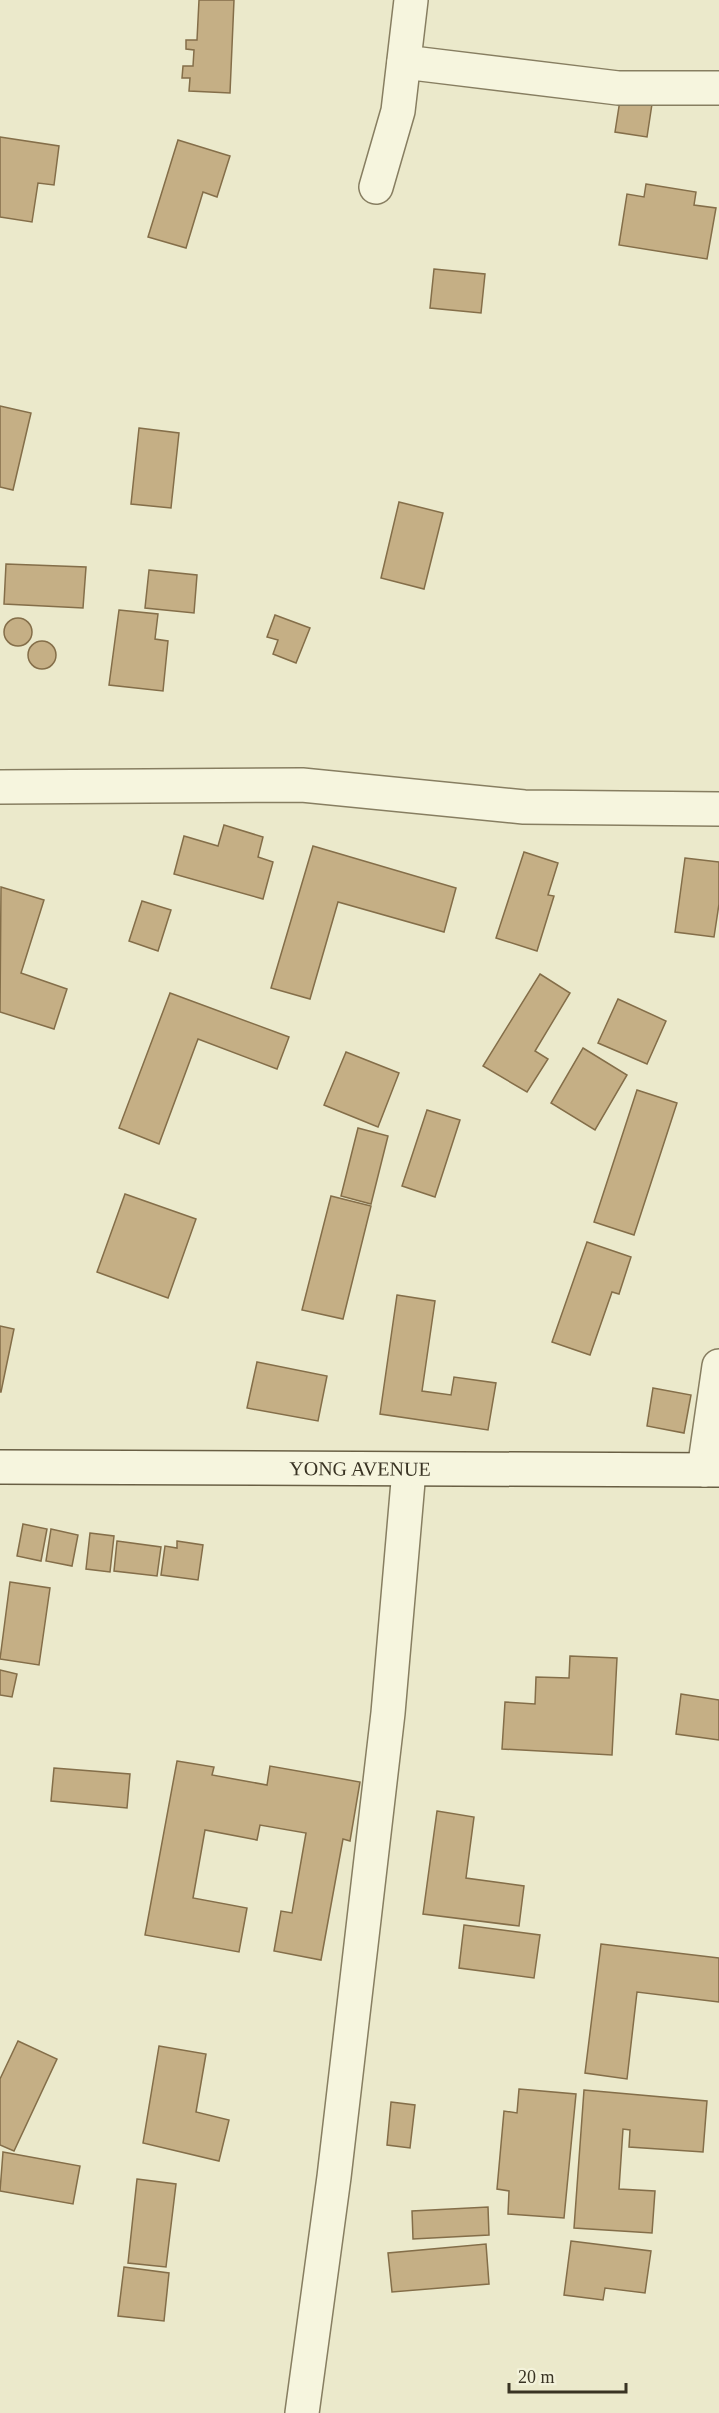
<svg xmlns="http://www.w3.org/2000/svg" width="719" height="2413" viewBox="0 0 719 2413" font-family="Georgia,serif">
<style>
.building{fill:#c5af85;stroke:#846e49;stroke-width:1.5}
.lines{fill:none;stroke-linecap:round;stroke-linejoin:round}
.street-casing{stroke:#877e61;stroke-width:36}
.secondary-casing{stroke:#695f44;stroke-width:36}
.street{stroke:#f6f5de;stroke-width:33}
.secondary{stroke:#f6f5de;stroke-width:33}
.labels{text-anchor:middle;dominant-baseline:central;stroke-width:5;stroke-linejoin:round;paint-order:stroke}
.street-label{font-size:20px;fill:#393323;stroke:#f3f2da}
</style>
<rect width="100%" height="100%" fill="#ebe9cb"/>
<g class="building">
<path d="M199,0H234L230,93L189,91L190,78H182L183,66H193L194,50L186,49V40H197Z"/>
<path d="M620,100L652,104L647,137L615,132Z"/>
<path d="M0,137L59,146L54,185L38,183L32,222L0,217Z"/>
<path d="M178,140L230,156L217,197L203,192L186,248L148,237Z"/>
<path d="M646,184L696,192L694,205L716,208L707,259L619,245L627,194L644,197Z"/>
<path d="M434,269L485,274L481,313L430,308Z"/>
<path d="M0,406L31,413L13,490L0,487Z"/>
<path d="M139,428L179,433L171,508L131,504Z"/>
<path d="M399,502L443,513L424,589L381,578Z"/>
<path d="M6,564L86,567L83,608L4,604Z"/>
<path d="M149,570L197,575L194,613L145,608Z"/>
<path d="M119,610L158,614L155,639L168,641L163,691L109,685Z"/>
<path d="M275,615L310,628L296,663L273,654L278,640L267,637Z"/>
<circle cx="18" cy="632" r="14"/>
<circle cx="42" cy="655" r="14"/>
<path d="M224,825L263,837L258,857L273,862L263,899L174,874L184,836L218,846Z"/>
<path d="M313,846L456,888L444,932L338,902L310,999L271,988Z"/>
<path d="M524,852L558,863L548,895L554,896L537,951L496,938Z"/>
<path d="M685,858L719,862V904L714,937L675,932Z"/>
<path d="M1,887L44,900L21,973L67,989L54,1029L0,1012Z"/>
<path d="M142,901L171,910L158,951L129,941Z"/>
<path d="M540,974L570,993L535,1051L548,1059L527,1092L483,1066Z"/>
<path d="M170,993L289,1037L277,1069L198,1039L159,1144L119,1128Z"/>
<path d="M618,999L666,1021L647,1064L598,1043Z"/>
<path d="M583,1048L627,1075L595,1130L551,1103Z"/>
<path d="M346,1052L399,1073L378,1127L324,1105Z"/>
<path d="M637,1090L677,1103L634,1235L594,1222Z"/>
<path d="M427,1110L460,1120L435,1197L402,1186Z"/>
<path d="M358,1128L388,1136L371,1204L341,1196Z"/>
<path d="M125,1194L196,1219L168,1298L97,1272Z"/>
<path d="M331,1196L371,1206L343,1319L302,1310Z"/>
<path d="M587,1242L631,1257L619,1294L612,1292L590,1355L552,1342Z"/>
<path d="M397,1295L435,1301L422,1391L451,1395L454,1377L496,1383L488,1430L380,1414Z"/>
<path d="M0,1326L14,1329L1,1392H0Z"/>
<path d="M257,1362L327,1376L318,1421L247,1408Z"/>
<path d="M653,1388L691,1395L684,1433L647,1426Z"/>
<path d="M23,1524L47,1529L41,1561L17,1556Z"/>
<path d="M51,1529L78,1535L72,1566L46,1561Z"/>
<path d="M90,1533L114,1536L110,1572L86,1569Z"/>
<path d="M117,1541L161,1547L157,1576L114,1571Z"/>
<path d="M177,1541L203,1545L198,1580L161,1575L165,1546L177,1548Z"/>
<path d="M10,1582L50,1588L39,1665L0,1659Z"/>
<path d="M570,1656L617,1658L612,1755L502,1749L505,1702L535,1704L536,1677L569,1678Z"/>
<path d="M0,1670L17,1674L12,1697L0,1695Z"/>
<path d="M681,1694L719,1700V1740L676,1734Z"/>
<path d="M177,1761L214,1767L212,1775L267,1785L270,1766L360,1782L350,1841L343,1839L321,1960L274,1951L281,1911L292,1913L306,1833L260,1825L257,1840L205,1830L193,1898L247,1908L239,1952L145,1935Z"/>
<path d="M54,1768L130,1774L127,1808L51,1801Z"/>
<path d="M437,1811L474,1817L466,1878L524,1886L519,1926L423,1914Z"/>
<path d="M464,1925L540,1935L534,1978L459,1968Z"/>
<path d="M601,1944L719,1958V2002L637,1992L627,2079L585,2073Z"/>
<path d="M18,2041L57,2059L14,2151L0,2145V2079Z"/>
<path d="M159,2046L206,2054L196,2112L229,2120L219,2161L143,2143Z"/>
<path d="M519,2089L576,2094L564,2218L508,2214L509,2191L497,2189L504,2111L517,2113Z"/>
<path d="M584,2090L707,2101L703,2152L629,2147L630,2130L623,2129L619,2189L655,2191L652,2233L574,2228Z"/>
<path d="M391,2102L415,2105L410,2148L387,2145Z"/>
<path d="M3,2152L80,2166L73,2204L0,2191Z"/>
<path d="M137,2179L176,2184L166,2267L128,2263Z"/>
<path d="M488,2207L489,2235L413,2239L412,2211Z"/>
<path d="M571,2241L651,2251L645,2293L605,2288L603,2300L564,2295Z"/>
<path d="M486,2244L489,2284L392,2292L388,2253Z"/>
<path d="M124,2267L169,2273L164,2321L118,2316Z"/>
</g>
<g class="lines">
<defs>
<g id="street">
<path d="M404,62L618,88H719"/>
<path d="M376,187L398,111L411,0"/>
<path d="M0,787L302,785L524,807L719,809"/>
<path d="M704,1470L719,1366"/>
<path d="M302,2413L334,2177L388,1713L409,1470"/>
</g>
<g id="secondary">
<path id="s1" d="M0,1467L719,1470"/>
</g>
</defs>
<use href="#street" class="street-casing"/>
<use href="#secondary" class="secondary-casing"/>
<use href="#street" class="street"/>
<use href="#secondary" class="secondary"/>
</g>
<g class="labels">
<g class="street-label">
<text stroke="none"><textPath href="#s1" startOffset="360">YONG AVENUE</textPath></text>
</g>
</g>
<path d="M509 2383v9h117v-9" fill="none" stroke="#393323" stroke-width="3"/>
<text x="518" y="2383" font-size="18" fill="#393323" stroke="#f3f2da" stroke-width="4.5" paint-order="stroke">20 m</text>
</svg>
